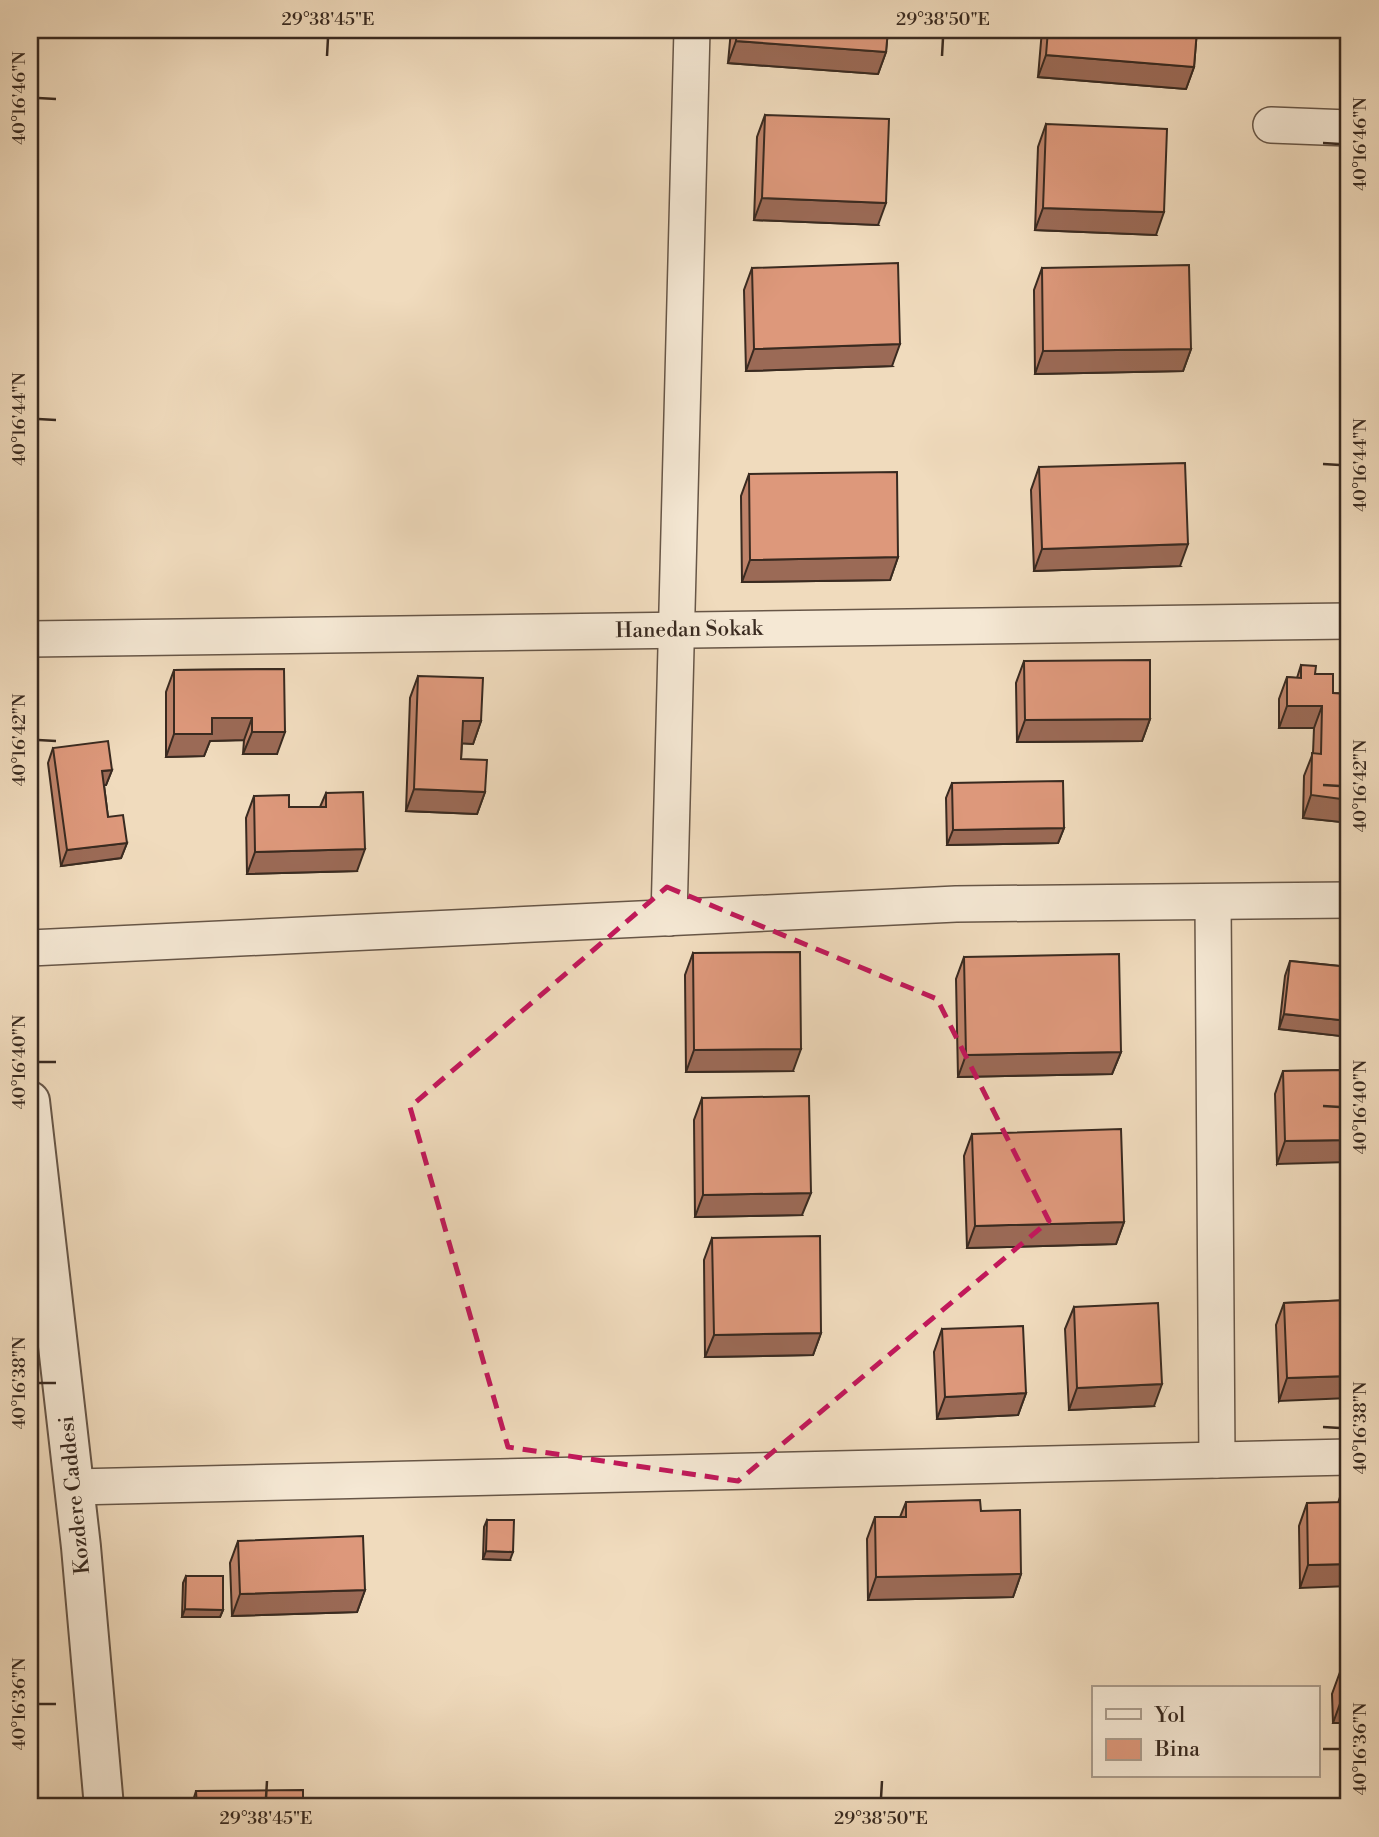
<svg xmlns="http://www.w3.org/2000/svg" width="1379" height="1837" viewBox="0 0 1379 1837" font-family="'Libre Bodoni',serif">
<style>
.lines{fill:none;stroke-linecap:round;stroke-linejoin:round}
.minor-casing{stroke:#675647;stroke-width:38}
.tertiary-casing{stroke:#675647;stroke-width:42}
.minor{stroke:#f5e8d4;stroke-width:35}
.tertiary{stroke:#f5e8d4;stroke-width:38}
.wall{fill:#be836a;stroke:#392a20;stroke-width:2}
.shaded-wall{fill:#9b6a56;stroke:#392a20;stroke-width:2}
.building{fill:#dd987b;stroke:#392a20;stroke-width:2}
.marked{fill:none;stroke:#c2185b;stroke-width:5;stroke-dasharray:14 9;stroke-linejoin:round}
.ticks{fill:none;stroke:#392a20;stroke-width:2.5}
.labels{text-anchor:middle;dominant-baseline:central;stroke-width:5;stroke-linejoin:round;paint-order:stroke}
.street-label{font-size:21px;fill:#392a20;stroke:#f5e8d4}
.neatline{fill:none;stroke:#392a20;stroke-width:2.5}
.ticks-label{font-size:18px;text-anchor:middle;fill:#392a20}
</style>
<rect width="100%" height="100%" fill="#f0dbbd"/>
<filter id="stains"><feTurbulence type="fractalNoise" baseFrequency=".00286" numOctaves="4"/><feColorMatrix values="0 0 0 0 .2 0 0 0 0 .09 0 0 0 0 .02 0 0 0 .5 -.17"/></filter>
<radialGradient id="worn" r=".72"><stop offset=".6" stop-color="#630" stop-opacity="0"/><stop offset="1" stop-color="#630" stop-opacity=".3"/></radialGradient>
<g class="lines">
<defs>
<g id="minor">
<path d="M1271,125L1349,128"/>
<path d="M30,639L1349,621"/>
<path d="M1213,902L1217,1460"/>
<path d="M669,918L692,30"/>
<path d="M30,948L956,904L1349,900"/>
<path d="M74,1487L1349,1457"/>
</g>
<path id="tertiary" d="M30,1101L81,1547L104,1807"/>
</defs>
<use href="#minor" class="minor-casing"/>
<use href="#tertiary" class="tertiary-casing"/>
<use href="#minor" class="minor"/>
<use href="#tertiary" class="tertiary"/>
</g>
<g class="wall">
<path d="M731,30H888L886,52L878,74L728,63Z"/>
<path d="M1042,30H1197L1194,67L1186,89L1038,77Z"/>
<path d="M765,115L878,225L754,220L757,137Z"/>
<path d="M1046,124L1156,235L1035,230L1038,147Z"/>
<path d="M752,268L892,366L746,371L744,290Z"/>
<path d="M1042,268L1191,349L1183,371L1035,374L1034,290Z"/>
<path d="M1039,467L1180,566L1034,571L1031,490Z"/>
<path d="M749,474L898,557L890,580L742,582L741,496Z"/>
<path d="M1024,661L1150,719L1142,741L1017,742L1016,683Z"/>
<path d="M1301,665L1315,674L1333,693L1349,694V812H1345L1341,822L1303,818L1304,776L1313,753L1314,728H1279V699L1287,677L1297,678Z"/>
<path d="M284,669L277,754H243L244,740L210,741L204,756L166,757V692L174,670Z"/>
<path d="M418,676L481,721L473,744L462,743L461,759L485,792L477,814L406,811L410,698Z"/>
<path d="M53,748L112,770L106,785H104L108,817L127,843L121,858L61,866L48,763Z"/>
<path d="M952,783L1064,828L1058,843L947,845L946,798Z"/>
<path d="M326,793L357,871L247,874L246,818L254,796L289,807H320Z"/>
<path d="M693,953L793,1071L686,1072L685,975Z"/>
<path d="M964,957L1121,1052L1112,1074L958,1077L956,979Z"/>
<path d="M1290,961L1349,967V1037L1279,1029L1285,976Z"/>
<path d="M1349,1070L1277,1164L1275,1094L1283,1071Z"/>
<path d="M702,1098L802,1215L695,1217L694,1120Z"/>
<path d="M972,1134L1124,1222L1116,1244L967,1248L964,1156Z"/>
<path d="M712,1238L821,1333L813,1355L705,1357L704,1260Z"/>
<path d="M1349,1300L1279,1401L1276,1325L1284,1303Z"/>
<path d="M1074,1307L1154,1406L1069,1410L1065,1329Z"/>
<path d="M942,1329L1026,1393L1018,1415L937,1419L934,1352Z"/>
<path d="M1343,1488H1349L1300,1588L1299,1526L1307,1503H1338Z"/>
<path d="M906,1502L981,1511L1021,1574L1013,1597L868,1600L867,1539L875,1517H900Z"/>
<path d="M487,1520L510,1560L483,1559L484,1527Z"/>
<path d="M238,1541L365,1590L357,1612L232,1616L230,1563Z"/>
<path d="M186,1576L223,1610L220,1617H182L183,1583Z"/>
<path d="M1349,1651V1723H1333L1332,1694L1340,1672L1345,1671V1662Z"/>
<path d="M196,1791L303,1807H191Z"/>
</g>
<g class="shaded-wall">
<path d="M736,41L886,52L878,74L728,63Z"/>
<path d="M1046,55L1194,67L1186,89L1038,77Z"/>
<path d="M762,198L886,203L878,225L754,220Z"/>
<path d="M1043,208L1164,212L1156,235L1035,230Z"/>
<path d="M900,344L892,366L746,371L754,349Z"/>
<path d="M1191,349L1183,371L1035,374L1043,351Z"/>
<path d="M1188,544L1180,566L1034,571L1042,549Z"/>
<path d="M898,557L890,580L742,582L750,560Z"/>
<path d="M1287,706H1322L1314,728H1279Z"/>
<path d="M212,718H252L244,740L210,741L204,756L166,757L174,734Z"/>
<path d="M1150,719L1142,741L1017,742L1025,720Z"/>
<path d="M463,721H481L473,744L455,743Z"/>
<path d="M252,732H285L277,754H243Z"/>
<path d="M112,770L106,785L96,787L102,771Z"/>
<path d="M414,789L485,792L477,814L406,811Z"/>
<path d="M1349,791V812H1345L1341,822L1303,818L1311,795Z"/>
<path d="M1064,828L1058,843L947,845L953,830Z"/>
<path d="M127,843L121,858L61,866L67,850Z"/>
<path d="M365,849L357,871L247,874L255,852Z"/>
<path d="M1284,1014L1349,1021V1037L1279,1029Z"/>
<path d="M801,1049L793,1071L686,1072L694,1050Z"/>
<path d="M1121,1052L1112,1074L958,1077L966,1055Z"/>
<path d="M1349,1140V1162L1277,1164L1285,1141Z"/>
<path d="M811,1193L802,1215L695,1217L703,1195Z"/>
<path d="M1124,1222L1116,1244L967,1248L975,1226Z"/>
<path d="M821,1333L813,1355L705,1357L714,1335Z"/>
<path d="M1349,1376V1398L1279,1401L1287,1378Z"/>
<path d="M1162,1384L1154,1406L1069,1410L1077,1388Z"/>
<path d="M1026,1393L1018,1415L937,1419L945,1397Z"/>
<path d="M486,1551L513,1552L510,1560L483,1559Z"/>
<path d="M1349,1564V1586L1300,1588L1308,1565Z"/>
<path d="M1021,1574L1013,1597L868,1600L876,1577Z"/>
<path d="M365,1590L357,1612L232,1616L240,1594Z"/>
<path d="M185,1609L223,1610L220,1617H182Z"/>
<path d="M1341,1701H1349V1723H1333Z"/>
</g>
<g class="building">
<path d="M737,30H888L886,52L736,41Z"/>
<path d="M1048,30H1197L1194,67L1046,55Z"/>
<path d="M765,115L889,119L886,203L762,198Z"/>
<path d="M1046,124L1167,129L1164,212L1043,208Z"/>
<path d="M898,263L900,344L754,349L752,268Z"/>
<path d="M1189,265L1191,349L1043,351L1042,268Z"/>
<path d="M1185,463L1188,544L1042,549L1039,467Z"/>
<path d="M897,472L898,557L750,560L749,474Z"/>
<path d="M1150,660V719L1025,720L1024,661Z"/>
<path d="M1301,665L1316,666L1315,674H1333V693L1349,694V800L1311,795L1312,753L1321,754L1322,706H1287V677L1301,678Z"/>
<path d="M284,669L285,732H252V718H212V734H174V670Z"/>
<path d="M418,676L483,678L481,721H463L461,759L487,760L485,792L414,789Z"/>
<path d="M108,741L112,770L102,771L108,817L123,815L127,843L67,850L53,748Z"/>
<path d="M1063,781L1064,828L953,830L952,783Z"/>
<path d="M363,792L365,849L255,852L254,796L289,795V807H326V793Z"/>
<path d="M800,952L801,1049L694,1050L693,953Z"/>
<path d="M1119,954L1121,1052L966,1055L964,957Z"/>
<path d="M1290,961L1349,967V1021L1284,1014Z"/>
<path d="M1349,1070V1140L1285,1141L1283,1071Z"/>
<path d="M809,1096L811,1193L703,1195L702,1098Z"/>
<path d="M1121,1129L1124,1222L975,1226L972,1134Z"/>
<path d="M820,1236L821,1333L714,1335L712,1238Z"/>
<path d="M1349,1300V1376L1287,1378L1284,1303Z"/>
<path d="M1158,1303L1162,1384L1077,1388L1074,1307Z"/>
<path d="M1023,1326L1026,1393L945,1397L942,1329Z"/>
<path d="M1343,1488H1349V1564L1308,1565L1307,1503L1343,1502Z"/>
<path d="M980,1500L981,1511L1020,1510L1021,1574L876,1577L875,1517H906V1502Z"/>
<path d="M487,1520H514L513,1552L486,1551Z"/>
<path d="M363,1536L365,1590L240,1594L238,1541Z"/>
<path d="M186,1576H223V1610L185,1609Z"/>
<path d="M1349,1671V1701H1341L1340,1672Z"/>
<path d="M303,1790V1807H197L196,1791Z"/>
<path d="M1298,1806V1807H1147Z"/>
</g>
<path class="marked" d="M667,887L937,999L1049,1221L738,1481L508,1447L410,1107Z"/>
<path class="ticks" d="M327,56L328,38M942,56L943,38M38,98L56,99M1323,143L1340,144M38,419L56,420M1323,464L1340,465M38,740L56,741M1323,785L1340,786M38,1062H56M1323,1106L1340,1107M38,1383H56M1323,1427L1340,1428M38,1704H56M1323,1749H1340M266,1798L267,1781M881,1798L882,1781"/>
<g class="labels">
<g class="street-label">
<text transform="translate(689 630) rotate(-1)">Hanedan Sokak</text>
<text transform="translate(75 1495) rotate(-96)">Kozdere Caddesi</text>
</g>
</g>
<rect width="1379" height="1837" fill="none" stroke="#f0dbbd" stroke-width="77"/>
<rect x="1092" y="1686" width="228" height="91" fill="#f5e8d4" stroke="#aa9c8c" stroke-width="2"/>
<rect x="1106" y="1709" width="35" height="10" fill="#f5e8d4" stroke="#aa9c8c" stroke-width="2"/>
<text x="1155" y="1722" font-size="21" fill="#392a20">Yol</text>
<rect x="1106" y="1739" width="35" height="21" fill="#dd987b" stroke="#aa9c8c" stroke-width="2"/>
<text x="1155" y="1756" font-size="21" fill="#392a20">Bina</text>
<rect x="38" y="38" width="1302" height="1760" class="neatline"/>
<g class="ticks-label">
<text x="328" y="25">29°38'45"E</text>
<text x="943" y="25">29°38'50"E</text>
<text transform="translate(19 98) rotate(-90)" y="6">40°16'46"N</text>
<text transform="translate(1360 144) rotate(-90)" y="6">40°16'46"N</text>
<text transform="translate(19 419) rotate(-90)" y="6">40°16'44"N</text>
<text transform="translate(1360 465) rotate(-90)" y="6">40°16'44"N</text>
<text transform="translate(19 740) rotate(-90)" y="6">40°16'42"N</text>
<text transform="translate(1360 786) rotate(-90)" y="6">40°16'42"N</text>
<text transform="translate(19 1062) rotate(-90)" y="6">40°16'40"N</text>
<text transform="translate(1360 1107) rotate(-90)" y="6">40°16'40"N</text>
<text transform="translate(19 1383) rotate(-90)" y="6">40°16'38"N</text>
<text transform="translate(1360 1428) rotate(-90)" y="6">40°16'38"N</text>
<text transform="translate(19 1704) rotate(-90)" y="6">40°16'36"N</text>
<text transform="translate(1360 1749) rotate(-90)" y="6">40°16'36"N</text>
<text x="266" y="1824">29°38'45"E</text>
<text x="881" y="1824">29°38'50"E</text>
</g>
<rect width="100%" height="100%" filter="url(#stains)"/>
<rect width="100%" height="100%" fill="url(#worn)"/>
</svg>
